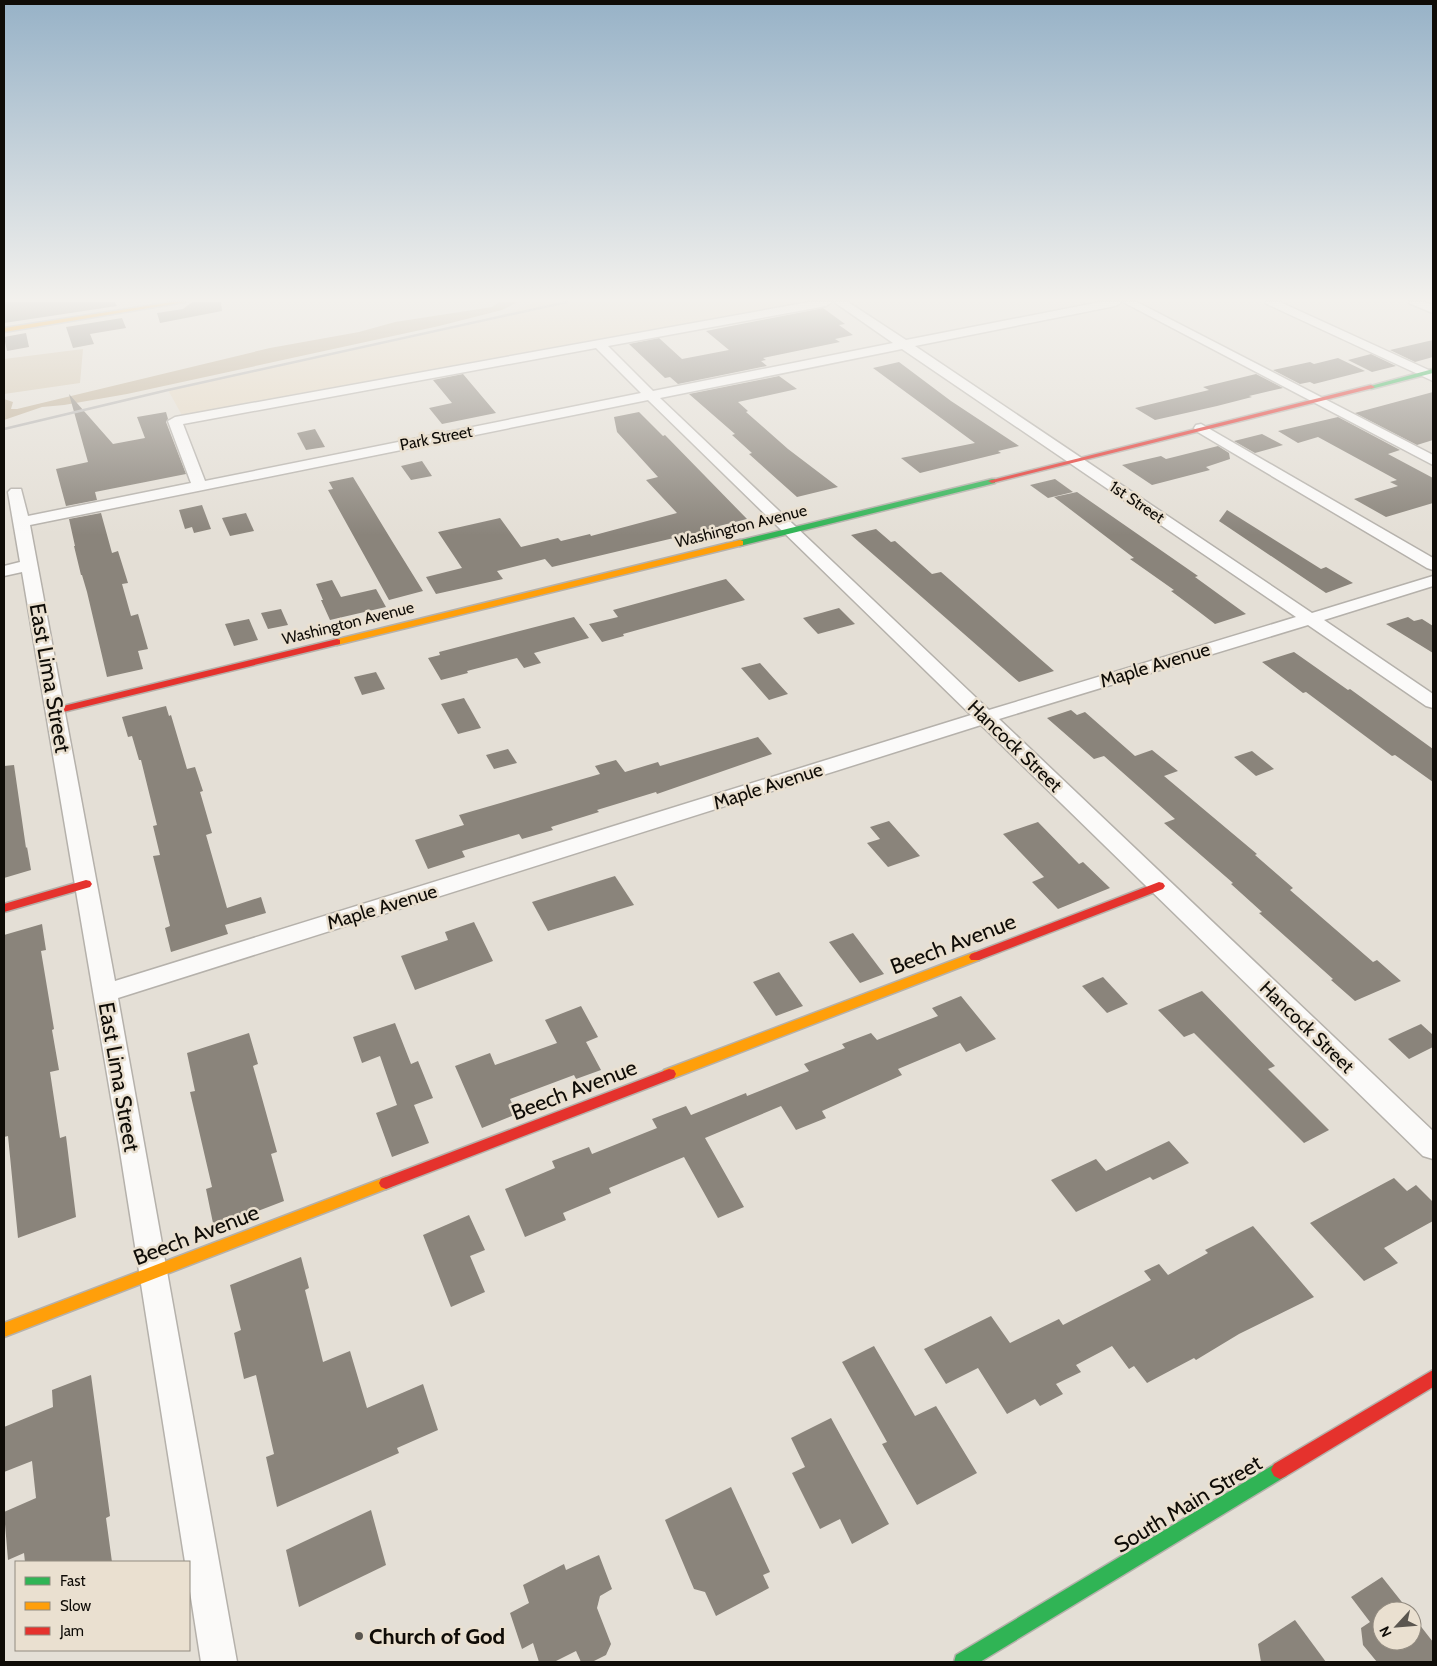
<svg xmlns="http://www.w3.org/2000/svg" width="1437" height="1666" viewBox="0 0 1437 1666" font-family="Cabin,sans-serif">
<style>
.green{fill:#e4d7c2}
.forest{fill:#d2c5ae}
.water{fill:#bfaf96}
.building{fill:#8a847b}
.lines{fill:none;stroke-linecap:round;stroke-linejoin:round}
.street-casing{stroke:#b5b1ab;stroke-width:3}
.fast-casing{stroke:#b5b1ab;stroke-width:3}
.slow-casing{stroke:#b5b1ab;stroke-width:3}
.jam-casing{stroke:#b5b1ab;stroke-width:3}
.street{fill:#fbfaf9;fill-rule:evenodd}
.fast{fill:#30b455;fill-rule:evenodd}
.slow{fill:#ff9f0a;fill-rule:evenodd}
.jam{fill:#e5322d;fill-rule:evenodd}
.rail{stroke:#b4b2b0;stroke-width:2.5}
.poi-dot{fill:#5a564f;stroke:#eae0d0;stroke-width:2}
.labels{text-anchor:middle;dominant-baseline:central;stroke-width:5;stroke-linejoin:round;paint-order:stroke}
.far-street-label{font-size:16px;fill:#0f0c07;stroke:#eae0d0}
.street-label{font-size:19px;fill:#0f0c07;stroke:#eae0d0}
.near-street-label{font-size:22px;fill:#0f0c07;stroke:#eae0d0}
.near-poi-label{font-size:22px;font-weight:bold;fill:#0f0c07;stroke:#eae0d0;text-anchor:start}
</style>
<rect width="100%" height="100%" fill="#e4dfd6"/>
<path class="green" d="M537,302H826L184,419L168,390L490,319Z"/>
<path class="forest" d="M83,349L80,383L4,394V359Z"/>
<path class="water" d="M499,302H518L502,310L439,326L127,394L64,405L42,407L4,420V399L13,402L11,409H17L270,348L359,332L395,322L492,307Z"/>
<g class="building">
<path d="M4,302H115L117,306L4,323Z"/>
<path d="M192,302H221L222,311L160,323L157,313L183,309Z"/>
<path d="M823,308L845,324L839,325L853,335L835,339L840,342L763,358L766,360L761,361L767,366L678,384L670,377L665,378L629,344L659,338L682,359L729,350L706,331Z"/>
<path d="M122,318L126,328L90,334L94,344L73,348L66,327Z"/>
<path d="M26,333L29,347L7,351L4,337Z"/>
<path d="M1433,340V357L1415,362L1390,350Z"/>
<path d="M1371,354L1396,366L1372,372L1348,360Z"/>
<path d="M1338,358L1365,371L1314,384L1310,382L1300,384L1273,370L1310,362L1314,364Z"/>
<path d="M899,362L951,401L1019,446L998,451L1001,453L920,473L901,458L975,443L873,368Z"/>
<path d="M463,374L496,413L442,424L429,408L452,403L433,380Z"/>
<path d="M1256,374L1283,388L1249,396L1252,397L1217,406L1155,420L1135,408L1209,390L1203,387Z"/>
<path d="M779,376L797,389L738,402L748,411L746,412L788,449L838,487L797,497L749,454L752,453L732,435L735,434L689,394Z"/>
<path d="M1433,392V440L1417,445L1355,413Z"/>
<path d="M69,394L113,444L145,438L137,417L166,412L168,419L166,422L186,474L95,492L97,500L66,506L56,469L88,462Z"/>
<path d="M639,412L663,436L665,435L747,519L719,526L720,527L552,567L545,559L497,571L503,579L436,594L426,577L462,568L438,532L500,518L521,547L558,538L561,541L590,534L591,536L677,513L646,480L658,477L617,432L614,417Z"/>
<path d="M1338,417L1400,450L1388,454L1433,478V503L1386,517L1354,499L1398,486L1390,482L1397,480L1318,437L1298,443L1278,431Z"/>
<path d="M315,429L325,447L306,450L297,433Z"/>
<path d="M1262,434L1283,445L1255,453L1234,441Z"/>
<path d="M1218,446L1229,453L1230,459L1206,467L1210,470L1152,485L1122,465L1161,456L1166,459Z"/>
<path d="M422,461L432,476L411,480L401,466Z"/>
<path d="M353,477L392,541L423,591L389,600L328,490L333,489L329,482Z"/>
<path d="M1055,479L1073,492L1048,498L1030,485Z"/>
<path d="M1077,492L1198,576L1195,577L1246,614L1215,624L1198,611L1171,591L1174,590L1130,559L1134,558L1054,497Z"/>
<path d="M202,505L211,529L194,533L192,527L185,529L179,510Z"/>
<path d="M1227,510L1321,569L1326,567L1353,583L1326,593L1219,521Z"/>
<path d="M101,513L112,553L118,551L128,583L122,584L131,616L138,614L148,649L138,651L143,669L107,677L87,592L82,575H81L74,546H75L69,519Z"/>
<path d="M246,513L254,531L230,536L222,518Z"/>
<path d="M876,529L891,542L895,541L932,574L941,572L1054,671L1019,682L851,535Z"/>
<path d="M726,579L745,600L623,634L624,636L602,642L589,624L618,617L613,610Z"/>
<path d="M332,580L341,597L376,589L386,607L330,620L321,600H323L316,584Z"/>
<path d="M839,608L855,624L818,634L803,618Z"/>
<path d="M281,609L288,625L268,629L261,613Z"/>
<path d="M574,617L589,638L534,653L541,663L524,668L517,658L467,671L468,673L441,680L428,658L440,655L439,652Z"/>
<path d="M1408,617L1414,621L1422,619L1433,626V653L1386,624Z"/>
<path d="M249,619L258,640L234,646L225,624Z"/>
<path d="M1294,652L1348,690L1350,689L1433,749V782L1395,755L1392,756L1306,692L1303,693L1262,662Z"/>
<path d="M760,663L777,682L788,694L769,700L741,668Z"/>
<path d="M376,672L385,689L362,695L354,677Z"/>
<path d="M464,698L481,728L458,734L441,704Z"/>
<path d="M166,706L169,716L171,715L187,769L195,767L203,791L200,792L212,833L206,835L227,908L261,897L266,913L225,925L228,934L171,952L165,928L170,926L153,856L160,855L153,826L157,825L141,760H139L132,736L128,737L122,717Z"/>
<path d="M1071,710L1077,715L1085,712L1135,756L1152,750L1178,771L1164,776L1257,854L1255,855L1293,888L1290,890L1373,962L1377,960L1401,981L1355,1001L1331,980L1333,979L1259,913L1262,912L1231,884L1233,883L1164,823L1175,819L1104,756L1094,759L1047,718Z"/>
<path d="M758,737L772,754L657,794L656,792L597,810L599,812L551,827L553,830L522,839L519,834L462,851L465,857L428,869L415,840L464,825L459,815L600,774L595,766L616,760L625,772L658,762L660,766Z"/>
<path d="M508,749L517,763L494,769L486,755Z"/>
<path d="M1252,751L1274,769L1256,776L1234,757Z"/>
<path d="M14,765L26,848L27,847L31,870L4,878V766Z"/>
<path d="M889,821L920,856L888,867L867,843L880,839L870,827Z"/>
<path d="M1038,822L1079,864L1083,862L1110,888L1058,909L1032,882L1044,877L1003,834Z"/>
<path d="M615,876L634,905L548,931L532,902Z"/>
<path d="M474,922L493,961L415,990L401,956L448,940L445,932Z"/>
<path d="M42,924L46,950L41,951L54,1029L52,1030L59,1070L50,1072L60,1138L66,1136L76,1217L18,1238L8,1136L4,1137V935Z"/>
<path d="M853,933L884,974L860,983L829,942Z"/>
<path d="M779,972L803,1006L776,1016L753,982Z"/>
<path d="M1103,977L1128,1004L1107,1013L1082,986Z"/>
<path d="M1202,991L1275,1066L1268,1069L1329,1130L1304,1143L1194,1033L1184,1037L1158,1010Z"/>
<path d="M961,996L996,1039L966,1052L960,1043L898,1069L902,1075L822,1111L826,1118L796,1130L781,1106L705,1138L744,1207L718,1218L684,1157L609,1188L611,1193L563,1213L566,1220L525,1237L505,1189L555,1168L552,1161L589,1147L592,1154L657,1128L652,1119L686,1106L691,1115L746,1093L747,1096L809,1071L804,1064L845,1048L842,1044L871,1033L877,1040L938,1016L932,1008Z"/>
<path d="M581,1006L598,1037L586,1042L601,1070L576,1079L574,1075L510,1099L517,1114L482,1128L455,1066L490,1053L495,1065L557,1043L545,1020Z"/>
<path d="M395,1023L411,1064L418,1061L433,1098L414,1105L429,1143L392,1157L376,1113L397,1105L380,1056L362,1063L353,1037Z"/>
<path d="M1421,1024L1433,1035V1047L1409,1059L1388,1039Z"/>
<path d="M249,1033L258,1064L253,1066L277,1152L271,1154L284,1201L214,1228L206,1189L212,1187L190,1092L195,1091L187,1053Z"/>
<path d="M1169,1141L1189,1163L1153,1180L1150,1177L1076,1212L1051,1180L1096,1159L1106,1171Z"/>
<path d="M1394,1178L1407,1191L1416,1185L1433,1202V1221L1384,1248L1398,1263L1364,1281L1310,1223Z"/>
<path d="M469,1215L485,1250L470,1256L485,1292L451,1307L423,1235Z"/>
<path d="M1253,1226L1314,1297L1239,1334L1196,1360L1194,1358L1147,1383L1134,1366L1129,1369L1112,1346L1076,1365L1081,1372L1056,1384L1063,1394L1040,1406L1035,1399L1007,1414L978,1368L946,1384L924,1349L991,1316L1010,1343L1059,1319L1063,1325L1151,1280L1144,1271L1159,1264L1168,1275L1208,1253L1205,1250Z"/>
<path d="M301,1257L309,1288L305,1290L323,1362L350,1351L367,1408L423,1384L438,1430L397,1448L399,1453L277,1507L266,1457L274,1454L256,1375L244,1379L234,1333L241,1330L230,1285Z"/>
<path d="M874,1346L915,1416L936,1406L977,1473L917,1505L882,1444L887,1442L842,1362Z"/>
<path d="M91,1375L110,1516L106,1518L112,1562H25L24,1553L8,1560L4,1512L36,1498L32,1461L4,1472V1427L53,1407L52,1390Z"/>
<path d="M831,1418L889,1524L852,1544L840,1519L820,1529L792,1473L805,1467L791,1438Z"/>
<path d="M731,1487L770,1572L763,1575L769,1588L716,1616L705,1592L694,1589L665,1520Z"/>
<path d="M371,1510L386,1565L299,1607L286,1550Z"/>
<path d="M599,1555L612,1589L600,1596L597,1608L611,1644L606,1655L592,1662H581L576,1651L554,1662H539L533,1643L522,1649L510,1613L529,1603L523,1585L564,1564L566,1570Z"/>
<path d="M1382,1577L1409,1611H1382V1641H1412V1615L1433,1642V1662H1377L1363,1645L1361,1628L1370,1622L1351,1597Z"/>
<path d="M1295,1620L1326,1662H1261L1258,1644Z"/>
</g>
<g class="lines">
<defs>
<g id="street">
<path d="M809,302H832L826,306L608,346L653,391L893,343L837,304L835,302H848L906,340L1100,302H1121L1119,304L1115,306L915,346L1312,613L1433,576V586L1324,620L1433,694V708L1426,706L1308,625L999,719L1433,1131V1159L1423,1156L981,725L118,998L237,1662H201L189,1585V1562H185L119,1145L22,572L4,576V566L20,562L8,492L11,489H21L28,516L191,483L168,421L175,417ZM596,348L641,393L205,481L183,424ZM902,349L1296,617L989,710L660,398ZM648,400L971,715L115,981L30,525Z"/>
<path d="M1123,302H1137L1433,455V465Z"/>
<path d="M1265,302H1280L1433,372V381L1267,304Z"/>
<path d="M1409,302H1424L1433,305V313L1411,304Z"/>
<path d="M1201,424L1433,558V570L1427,568L1196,431L1194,428L1196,425Z"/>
</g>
<g id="fast">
<path d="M1433,369V373L1371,389L1367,387Z"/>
<path d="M992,479H995V483L740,546L736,543L737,541Z"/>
<path d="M1280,1461L1286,1464L1289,1470L1286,1476L980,1662H954L956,1655Z"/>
</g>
<g id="slow">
<path d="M173,302H185L4,332V328Z"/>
<path d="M740,540L743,541V545L337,645L332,642L334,640Z"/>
<path d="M975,952L979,954L981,957L979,960L674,1078L669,1079L664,1078L662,1074L664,1070Z"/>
<path d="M386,1177L391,1179L393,1183L391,1187L4,1337V1323Z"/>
</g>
<g id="jam">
<path d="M1371,385L1375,387L1373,388L992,483L988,481Z"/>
<path d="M337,639L340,640V644L55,714L50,711L51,709Z"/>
<path d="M86,880L90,881L92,884L90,887L4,912V904Z"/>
<path d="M1159,882L1163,883L1165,886L1163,889L979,960H971L969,957L971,954Z"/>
<path d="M669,1069L674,1070L676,1074L674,1078L386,1189L381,1187L379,1183L381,1179Z"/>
<path d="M1433,1370V1387L1286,1476L1280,1479L1274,1476L1271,1470L1274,1464Z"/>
</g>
</defs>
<use href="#street" class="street-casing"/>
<use href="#fast" class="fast-casing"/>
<use href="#slow" class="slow-casing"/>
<use href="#jam" class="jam-casing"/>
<use href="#street" class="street"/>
<use href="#fast" class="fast"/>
<use href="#slow" class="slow"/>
<use href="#jam" class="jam"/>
<path class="rail" d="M4,429L168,390L567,302"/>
</g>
<linearGradient id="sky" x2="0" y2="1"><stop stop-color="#97b2c7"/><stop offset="0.56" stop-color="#f3f1ed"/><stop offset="1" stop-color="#f3f1ed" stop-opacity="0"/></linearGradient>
<rect width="1437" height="535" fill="url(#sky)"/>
<circle class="poi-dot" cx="359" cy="1636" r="5"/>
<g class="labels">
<g class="far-street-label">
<text transform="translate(436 438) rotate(-11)">Park Street</text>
<text transform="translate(1137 502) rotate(34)">1st Street</text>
<text transform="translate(741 526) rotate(-14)">Washington Avenue</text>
<text transform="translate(348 623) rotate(-14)">Washington Avenue</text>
</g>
<g class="street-label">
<text transform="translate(1155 665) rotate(-17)">Maple Avenue</text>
<text transform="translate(1015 746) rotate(44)">Hancock Street</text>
<text transform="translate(768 786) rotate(-18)">Maple Avenue</text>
<text transform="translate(382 907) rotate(-17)">Maple Avenue</text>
<text transform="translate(1307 1027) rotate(44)">Hancock Street</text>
</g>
<g class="near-street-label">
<text transform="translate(50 678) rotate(80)">East Lima Street</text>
<text transform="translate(953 944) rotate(-21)">Beech Avenue</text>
<text transform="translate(119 1077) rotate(80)">East Lima Street</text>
<text transform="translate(574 1090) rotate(-21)">Beech Avenue</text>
<text transform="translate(196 1235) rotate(-21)">Beech Avenue</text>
<text transform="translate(1188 1504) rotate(-31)">South Main Street</text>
</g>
<g class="near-poi-label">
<text x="369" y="1636">Church of God</text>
</g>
</g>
<rect width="1437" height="1666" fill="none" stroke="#0f0c07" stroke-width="10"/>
<rect x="15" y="1561" width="175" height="90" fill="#eae0d0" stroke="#928b80"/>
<rect x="25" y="1577" width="25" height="8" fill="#30b455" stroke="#928b80"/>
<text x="60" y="1586" font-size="15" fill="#0f0c07">Fast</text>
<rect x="25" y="1602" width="25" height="8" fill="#ff9f0a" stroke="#928b80"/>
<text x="60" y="1611" font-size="15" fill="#0f0c07">Slow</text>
<rect x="25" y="1627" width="25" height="8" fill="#e5322d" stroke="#928b80"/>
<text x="60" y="1636" font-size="15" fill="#0f0c07">Jam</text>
<g transform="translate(1397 1626) rotate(244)"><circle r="24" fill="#eae0d0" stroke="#928b80"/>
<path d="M0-4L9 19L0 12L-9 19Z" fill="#5a564f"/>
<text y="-8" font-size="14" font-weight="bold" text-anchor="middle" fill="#0f0c07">N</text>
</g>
</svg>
